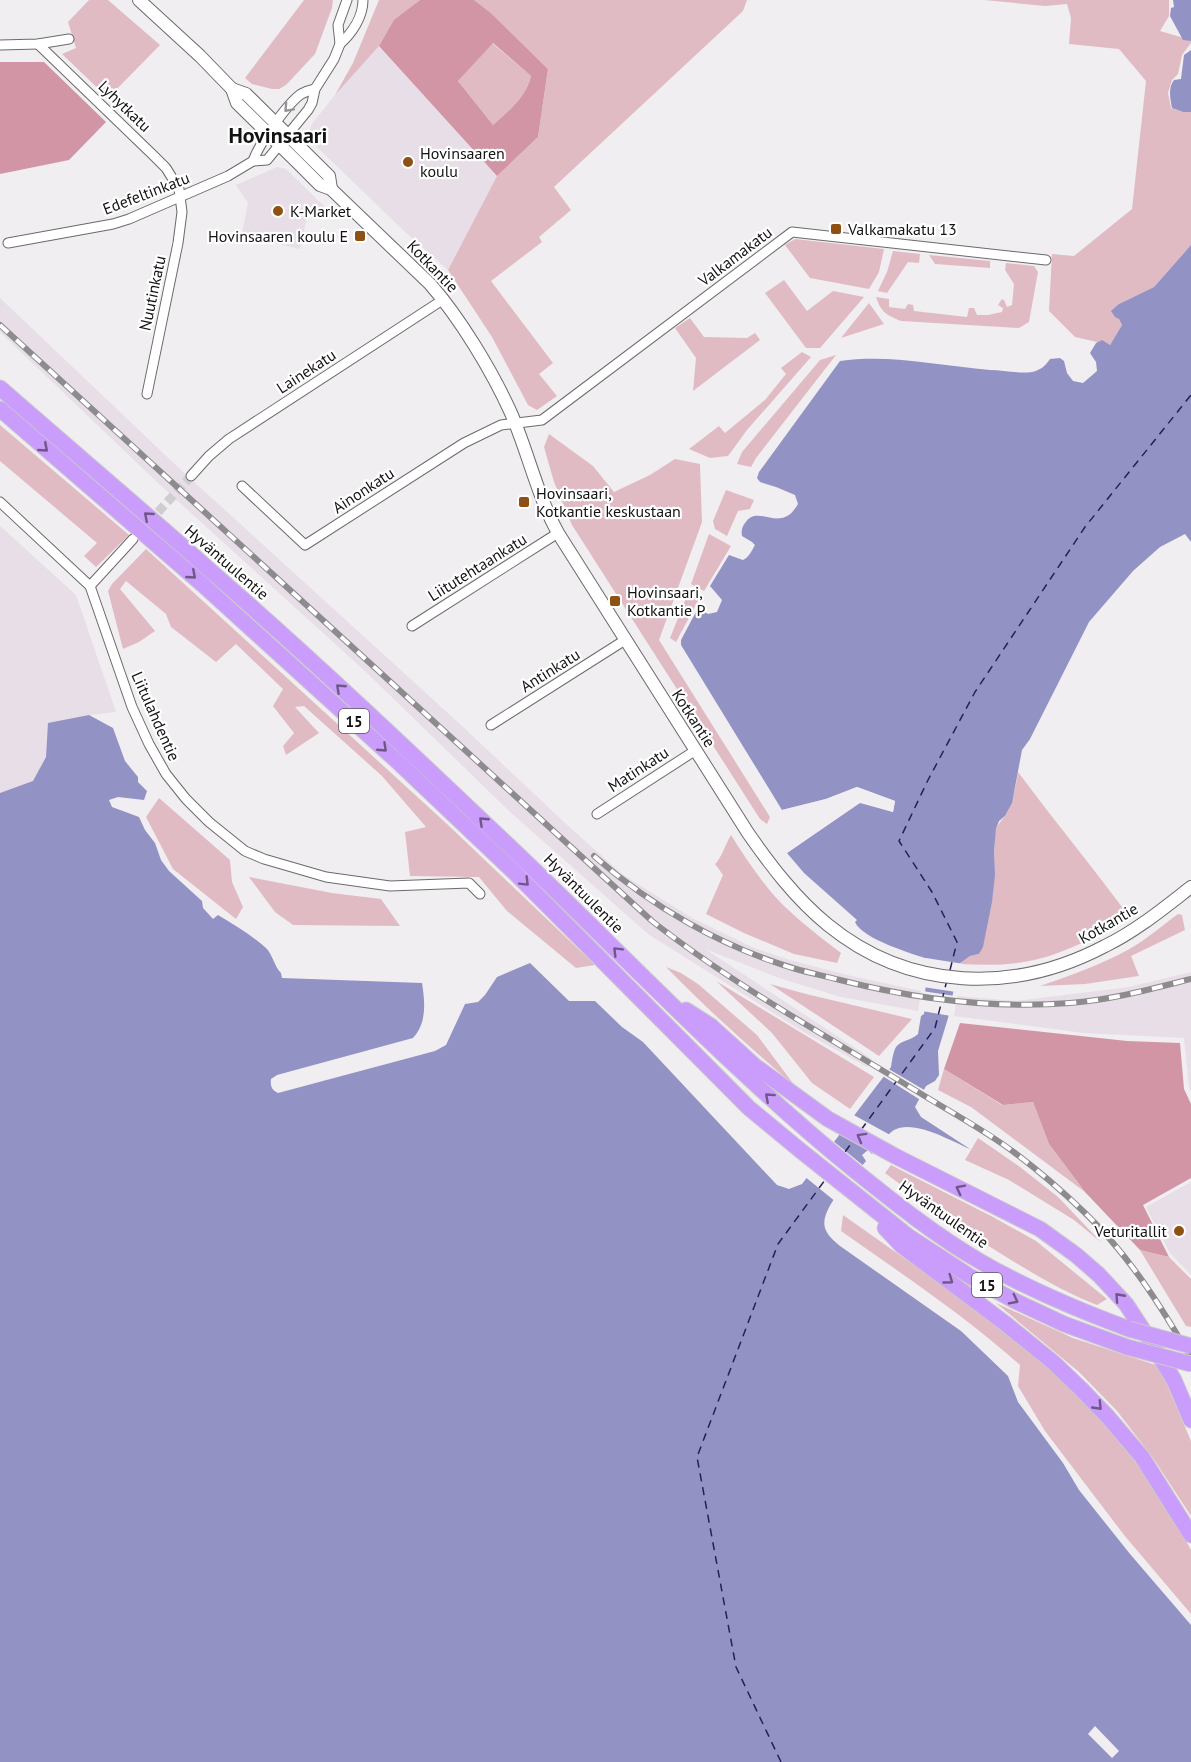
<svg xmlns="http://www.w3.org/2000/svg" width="1191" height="1762" viewBox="0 0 1191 1762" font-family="'PT Sans',sans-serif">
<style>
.built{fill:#e7dee7}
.green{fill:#e1bbc4}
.forest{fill:#d195a5;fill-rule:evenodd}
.water{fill:#9392c5;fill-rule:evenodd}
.pier{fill:#f0eef1}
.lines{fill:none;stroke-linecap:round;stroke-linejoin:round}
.ferry{stroke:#281e5c;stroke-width:1.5;stroke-dasharray:8 6;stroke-linecap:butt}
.minor-tunnel{stroke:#cfcdd0;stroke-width:9;stroke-dasharray:9 4.5;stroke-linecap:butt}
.minor-casing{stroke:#6c696c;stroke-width:11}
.tertiary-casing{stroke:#6c696c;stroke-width:14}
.trunk-casing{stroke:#cbcbcb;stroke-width:17}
.minor{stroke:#fff;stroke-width:9}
.tertiary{stroke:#fff;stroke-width:12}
.trunk{stroke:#ca9cfb;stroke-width:15}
.rail-casing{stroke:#8d8b8d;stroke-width:6}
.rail{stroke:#fff;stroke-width:4;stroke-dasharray:11;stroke-linecap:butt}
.trunk-bridge-casing{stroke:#cbcbcb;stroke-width:17;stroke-linecap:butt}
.trunk-bridge{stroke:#ca9cfb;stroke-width:15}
.oneway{stroke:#959595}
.oneway2{stroke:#6f5888}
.poi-dot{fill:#8e5113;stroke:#fff;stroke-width:2}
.labels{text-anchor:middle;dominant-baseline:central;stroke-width:4.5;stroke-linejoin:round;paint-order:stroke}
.shield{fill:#fff;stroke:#5a5a5a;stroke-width:1.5}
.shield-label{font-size:15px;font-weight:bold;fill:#141314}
.street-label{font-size:16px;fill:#141314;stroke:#fff}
.poi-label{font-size:16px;fill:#141314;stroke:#fff;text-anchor:start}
.district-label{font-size:22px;font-weight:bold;fill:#141314;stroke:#fff}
</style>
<rect width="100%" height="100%" fill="#f0eef1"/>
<g class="built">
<path d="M379,46L497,176L448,270L403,230L317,147L312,142L309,132L312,124L335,95Z"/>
<path d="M277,167L286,169L325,207L319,211L315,217L309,215L307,217L300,249L270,242L262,238L259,234L242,233L248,203L236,185Z"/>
<path d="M0,298L182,471L461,725L565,823L622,874L692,918L754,948L790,960L847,975L921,991L918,1011L841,997L779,978L705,949L872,1059L867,1067L802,1031L648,934L508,810L366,672L158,483L0,332Z"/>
<path d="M0,526L76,595L116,712L89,715L46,757L33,782L0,793Z"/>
<path d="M1191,972V1092L1189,1087L1184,1038L1084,1033L954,1016L957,996L1015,1001L1129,987Z"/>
<path d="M1191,1182V1275L1170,1253L1146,1207Z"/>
</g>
<g class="green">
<path d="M89,0H108L160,45L108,98L62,54L76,48L68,22Z"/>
<path d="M304,0H333L332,8L315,54L286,85L279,89H272L252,84L245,78Z"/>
<path d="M379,0H420L394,21L379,46L335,95L353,63Z"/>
<path d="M474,0H747L743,11L554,187L571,210L539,237L542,242L491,281L553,363L539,374L557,396L537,410L528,405L492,337L448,270L497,176L538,137L548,69L491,13Z"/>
<path d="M984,0H1169V16L1160,31L1191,40V43L1182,55L1178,74L1172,80L1168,93L1171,108L1183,112H1191V245L1154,287L1119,304V319L1122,325L1110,345L1075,337L1049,311L1052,254L1074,256L1132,209L1146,81L1119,49L1069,44L1071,18L1067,4L1045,6Z"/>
<path d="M492,43L531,76C527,96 508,112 493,125L458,81Z"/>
<path d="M795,239L884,249L879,272L869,289L810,278L785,245Z"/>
<path d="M893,251L920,254L919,263L908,262L887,293L878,291L887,272Z"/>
<path d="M929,255L990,261V268L935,264Z"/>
<path d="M1006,263L1034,266L1038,272L1029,322L1019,328L901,321C886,315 881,312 876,297L889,299V307L905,309L908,304L913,305L914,311L967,317L969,308H974L977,315H988L1002,312L1003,308L998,305L1002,299L1004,300L1007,307L1012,305L1014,284L1005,270Z"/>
<path d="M784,280L807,311L833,291L864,297L820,348H806L765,293Z"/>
<path d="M869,303L884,324L841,338Z"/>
<path d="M690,318L704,337L747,338L755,333L760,340L693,391L696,358L675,328Z"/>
<path d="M802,352L811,357L747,430L728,456L710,458L689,449L719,426L725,433L765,400L786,374L781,368Z"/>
<path d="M836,355L756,458L751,467L737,464L742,452L820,360Z"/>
<path d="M0,425L129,535L96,567L84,556L97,543L0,461Z"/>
<path d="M549,434L593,466L614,492L650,475L675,459L700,464L702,522L659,640L770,817L767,824L760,819L572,525L554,482L544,447Z"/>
<path d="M726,490L754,500L750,509L738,511L727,536L715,529L713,521Z"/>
<path d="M709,534L731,546L704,591L691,584Z"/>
<path d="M146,549L447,824L595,965L576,968L507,911L479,877L410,876L405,832L426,827L382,776L304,706L295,707L319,733L286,755L283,746L294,733L273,706L283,689L236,644L216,662L171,627L166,614L126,581L120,589L155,631L139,642L123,649L108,591L112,584Z"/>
<path d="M688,593L699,599L676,642L670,638Z"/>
<path d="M1018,772C1053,819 1090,864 1125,911L1124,912L1127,917C1100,935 1066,953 1034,960C1009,966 984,965 959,964L970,956L979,954C987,929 992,903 994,877C995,864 993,850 995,836C996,825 999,824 1005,816C1012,806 1016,785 1018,772Z"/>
<path d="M159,798L230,860L232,882L243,907L236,919L173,869L146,817Z"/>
<path d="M731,835C746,859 763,885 784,906C802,923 821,938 841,953L837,963L794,954L744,933L706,914L723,875L715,864C721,859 726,843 731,835Z"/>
<path d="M249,877L332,893L381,899L400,926L293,925L275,912Z"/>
<path d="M1178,914L1182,915L1185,930L1131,956L1139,976L1085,984L1040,986C1067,977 1094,967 1120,954C1141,944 1159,928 1178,914Z"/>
<path d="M666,967L681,973L698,984L757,1035L795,1086C750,1048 707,1009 666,967Z"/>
<path d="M716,981L874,1077L850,1109L812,1083L772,1033Z"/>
<path d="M770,984L806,994L912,1019L879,1056Z"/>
<path d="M944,1069L1002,1105L1033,1102L1049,1144L1085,1192L971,1107L938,1090Z"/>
<path d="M978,1138L1020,1167L1058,1197L1102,1243L1074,1220L1009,1180L965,1160Z"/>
<path d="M891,1165L993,1217L1036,1241L1107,1299L1097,1305C1061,1291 1029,1271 995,1250C957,1226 921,1200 885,1173Z"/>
<path d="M843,1215L969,1304L1034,1355L1078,1395L1119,1441L1145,1474L1173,1517L1191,1550V1614L1124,1535L1045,1431L1018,1386L1020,1365C964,1315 902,1274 841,1231Z"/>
<path d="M1140,1250L1169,1257L1191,1279V1327L1186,1326Z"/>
<path d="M996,1303L1073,1338L1159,1366L1191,1441V1516L1153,1458L1117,1411L1079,1372Z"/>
</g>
<g class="forest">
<path d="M420,0H474L491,13L548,69L538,137L497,176L379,46L394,20ZM493,43L531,76C527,96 508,112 493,125L458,81Z"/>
<path d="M0,62H44L106,122L69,160L0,174Z"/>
<path d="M960,1023L1127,1041L1180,1043L1184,1089L1191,1104V1178L1143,1205L1169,1257L1140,1250L1085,1192L1049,1144L1033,1102L1003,1105L944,1069Z"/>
</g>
<g class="water">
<path d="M1173,0H1191V41L1183,40L1170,16L1171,8L1174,7Z"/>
<path d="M1191,50V112H1183L1172,108C1170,98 1168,88 1174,80L1181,79L1184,55Z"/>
<path d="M1191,245V542L1185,534L1160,547L1133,571L1089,622L1030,739L1022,750L1012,803L1005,816L999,821L996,829L994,851L995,875L992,902L983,947L979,954L970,956L959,964L948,1018L938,1051L939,1075L935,1081L926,1086L915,1107L921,1117L970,1149C951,1141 914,1119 894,1130C886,1135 879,1147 872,1154L868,1150L862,1155L866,1161C854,1176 819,1208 825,1228C827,1235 834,1241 840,1246L961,1331L1008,1376L1018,1402L1063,1463L1079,1490L1130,1554L1191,1625V1762H0V793L33,781L46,757L48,723L89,715L113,728L125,761L138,777V782L147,791L144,800L118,797L109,800L112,807L139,817L145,830L155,843L161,860L169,871L202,901L203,908L213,919L218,915C234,925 252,935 266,948C273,955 274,966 281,973L282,978L422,983C425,1002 427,1023 413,1038L277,1075L271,1079C270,1086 272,1090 278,1093L435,1051L446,1045L465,1004L478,1002L485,995L497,977L530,963L569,1001H595L622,1027L643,1042L777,1185L789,1189L802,1184L891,1067C892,1061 893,1052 896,1047C900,1041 912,1040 918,1034L921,1016L924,1014L927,993L925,991L931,960C913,954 862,939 855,922L857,920L804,873L787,853L860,802L893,812L895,801L857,787L826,799L782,810L681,645V640L698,608L708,614L717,612L722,600L710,586L729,555L743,560C749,557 751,552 755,545L752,542L742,536C741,531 742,527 745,523C755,507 771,523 785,517C791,515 795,509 798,504L795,495L776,487L760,482L757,478L759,472L840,361C890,354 940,366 990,370C1003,370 1019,374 1032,372C1041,370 1045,366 1050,359L1060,358L1064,361L1067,373L1073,381L1083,383L1097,371L1096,362L1090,353L1096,343L1102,340L1110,345L1122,325L1119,319L1115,317L1111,311L1119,304L1154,287ZM1095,1726L1119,1751L1112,1758L1088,1734Z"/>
</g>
<g class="pier">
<path d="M857,787L895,801L893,812L860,803L787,853L786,849L859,800L891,809L892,803L858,790L827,802L783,813L782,810L826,799Z"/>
<path d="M926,958L964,964L962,965L956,992L923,987L928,962L925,961Z"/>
<path d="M922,991L955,996L951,1016L922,1011L924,993Z"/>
<path d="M887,1068L926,1091L922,1101L881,1075Z"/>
<path d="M852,1114L892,1136L877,1153L838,1132Z"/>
<path d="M832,1140L865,1167L836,1202L804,1176Z"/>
</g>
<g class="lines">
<g class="ferry">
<path d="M950,970L957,942L932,892L899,841L928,780L975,692L1085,527L1191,395"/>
<path d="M861,1130L935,1028L947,980"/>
<path d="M845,1152L853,1141"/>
<path d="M781,1762L736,1667L697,1457L778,1244L825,1180"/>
</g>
<path class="minor-tunnel" d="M149,522L191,476"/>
<defs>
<g id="minor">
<path d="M38,44L154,156L166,168L179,189L182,212L178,243L147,394"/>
<path d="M340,44C352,33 363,17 363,0"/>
<path d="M0,45L38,44L69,39"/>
<path d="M253,161C259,144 286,105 301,94C305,92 310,90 315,89"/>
<path d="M8,243L113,224L129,219L228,176L253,161L267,160L308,110L312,103L315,89L334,59L340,44L338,25L347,0"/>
<path d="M191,476L209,456L229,439L444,299"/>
<path d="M242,486L305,545L464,443L501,425L542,420L792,232L1046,260"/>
<path d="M0,502L90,586L132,707L149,744L166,774L186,799L209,822L245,851L264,859L326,877L390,886L469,883L480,894"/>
<path d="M90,586L133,539"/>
<path d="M412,626L558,533"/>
<path d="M491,725L625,640"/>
<path d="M597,814L696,750"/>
</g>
<g id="tertiary">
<path d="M139,0L200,56L232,89L237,103L296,161L320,185L331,189L430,284C460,318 492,371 511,413C528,452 537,495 558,533L748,833C771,866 796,899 828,925C909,991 1014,994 1105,946C1136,931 1164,908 1191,887"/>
<path d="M232,89L246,94L329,176L331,189"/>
</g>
<g id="trunk">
<path d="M0,388C71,450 143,511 213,573C314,661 411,753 508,845C623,954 731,1070 854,1170C895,1203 936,1236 981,1262C1028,1289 1078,1310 1129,1329"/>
<path d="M0,409L202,584L398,762L514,872L749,1108L801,1151L908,1236L971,1277L1015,1301L1064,1324L1127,1347"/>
<path d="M686,1010L711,1026L755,1066L828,1119L895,1156L1040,1229L1076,1255L1099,1275L1126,1304L1149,1339L1174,1380L1191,1420"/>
<path d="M885,1228L902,1246L1006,1324L1054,1363L1081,1389L1108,1417L1142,1457L1191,1535"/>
</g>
</defs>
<use href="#minor" class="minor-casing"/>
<use href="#tertiary" class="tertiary-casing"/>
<use href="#trunk" class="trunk-casing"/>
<use href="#minor" class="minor"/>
<use href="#tertiary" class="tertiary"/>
<use href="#trunk" class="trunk"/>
<defs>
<g id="rail">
<path d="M0,325L652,921C736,987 832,1039 923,1095C954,1114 986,1131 1015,1153C1039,1171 1062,1191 1084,1212C1128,1254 1161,1306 1191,1358"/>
<path d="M594,856C652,907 722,947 796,969C810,973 825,976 840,980C915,999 992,1009 1070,1003C1111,1000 1151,989 1191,979"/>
</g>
</defs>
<use href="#rail" class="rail-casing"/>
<use href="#rail" class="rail"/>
<defs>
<g id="trunk-bridge">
<path d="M1129,1329L1191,1346"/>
<path d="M1127,1347L1191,1364"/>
</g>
</defs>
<use href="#trunk-bridge" class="trunk-bridge-casing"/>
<use href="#trunk-bridge" class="trunk-bridge"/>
</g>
<defs><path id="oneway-chevron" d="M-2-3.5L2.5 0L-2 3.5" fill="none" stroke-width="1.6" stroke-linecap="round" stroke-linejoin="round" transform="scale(1.5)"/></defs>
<use class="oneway" href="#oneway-chevron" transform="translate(288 108) rotate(133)"/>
<g class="oneway2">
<use href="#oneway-chevron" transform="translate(44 448) rotate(41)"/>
<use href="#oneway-chevron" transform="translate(148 516) rotate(-139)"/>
<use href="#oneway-chevron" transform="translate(192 575) rotate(41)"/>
<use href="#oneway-chevron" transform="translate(340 688) rotate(-137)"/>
<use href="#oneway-chevron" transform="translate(383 748) rotate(43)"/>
<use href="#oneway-chevron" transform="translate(483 821) rotate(-137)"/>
<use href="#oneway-chevron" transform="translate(525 882) rotate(45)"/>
<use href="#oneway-chevron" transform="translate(617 951) rotate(-135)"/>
<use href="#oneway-chevron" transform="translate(769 1097) rotate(-138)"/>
<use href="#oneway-chevron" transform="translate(861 1137) rotate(-151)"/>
<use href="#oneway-chevron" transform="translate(960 1189) rotate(-153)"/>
<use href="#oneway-chevron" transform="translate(949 1280) rotate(36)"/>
<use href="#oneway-chevron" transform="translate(1119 1297) rotate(-132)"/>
<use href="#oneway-chevron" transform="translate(1014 1300) rotate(27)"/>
<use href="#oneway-chevron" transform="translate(1098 1406) rotate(46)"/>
</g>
<g class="poi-dot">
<circle cx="408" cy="162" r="6"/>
<circle cx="278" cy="211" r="6"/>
<rect x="830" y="223" width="12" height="12" rx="3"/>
<rect x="354" y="230" width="12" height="12" rx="3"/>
<rect x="518" y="496" width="12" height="12" rx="3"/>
<rect x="609" y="595" width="12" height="12" rx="3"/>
<circle cx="1179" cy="1231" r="6"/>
</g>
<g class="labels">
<g class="shield">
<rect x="339" y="709" width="30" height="24" rx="4.5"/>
<rect x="972" y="1273" width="30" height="24" rx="4.5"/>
</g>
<g class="shield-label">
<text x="354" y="721">15</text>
<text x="987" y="1285">15</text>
</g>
<g class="street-label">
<text transform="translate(125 106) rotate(44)">Lyhytkatu</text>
<text transform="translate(146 193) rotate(-21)">Edefeltinkatu</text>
<text transform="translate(735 256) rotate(-37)">Valkamakatu</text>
<text transform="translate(433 266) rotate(46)">Kotkantie</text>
<text transform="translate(152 293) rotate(-78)">Nuutinkatu</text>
<text transform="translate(306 371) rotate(-33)">Lainekatu</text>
<text transform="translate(363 490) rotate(-33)">Ainonkatu</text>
<text transform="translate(227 562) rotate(41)">Hyväntuulentie</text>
<text transform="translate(477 567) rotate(-32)">Liitutehtaankatu</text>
<text transform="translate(550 670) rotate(-32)">Antinkatu</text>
<text transform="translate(156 716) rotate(66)">Liitulahdentie</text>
<text transform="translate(694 718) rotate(57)">Kotkantie</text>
<text transform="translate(638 769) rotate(-33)">Matinkatu</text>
<text transform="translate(584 893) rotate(45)">Hyväntuulentie</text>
<text transform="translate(1108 923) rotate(-30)">Kotkantie</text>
<text transform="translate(944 1214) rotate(35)">Hyväntuulentie</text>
</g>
<g class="poi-label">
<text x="420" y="153">Hovinsaaren<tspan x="420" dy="18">koulu</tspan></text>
<text x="290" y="211">K-Market</text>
<text x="848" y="229">Valkamakatu 13</text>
<text x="348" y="236" text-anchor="end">Hovinsaaren koulu E</text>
<text x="536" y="493">Hovinsaari,<tspan x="536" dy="18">Kotkantie keskustaan</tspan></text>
<text x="627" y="592">Hovinsaari,<tspan x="627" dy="18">Kotkantie P</tspan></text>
<text x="1167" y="1231" text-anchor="end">Veturitallit</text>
</g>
<g class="district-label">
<text x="278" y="135">Hovinsaari</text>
</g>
</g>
</svg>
